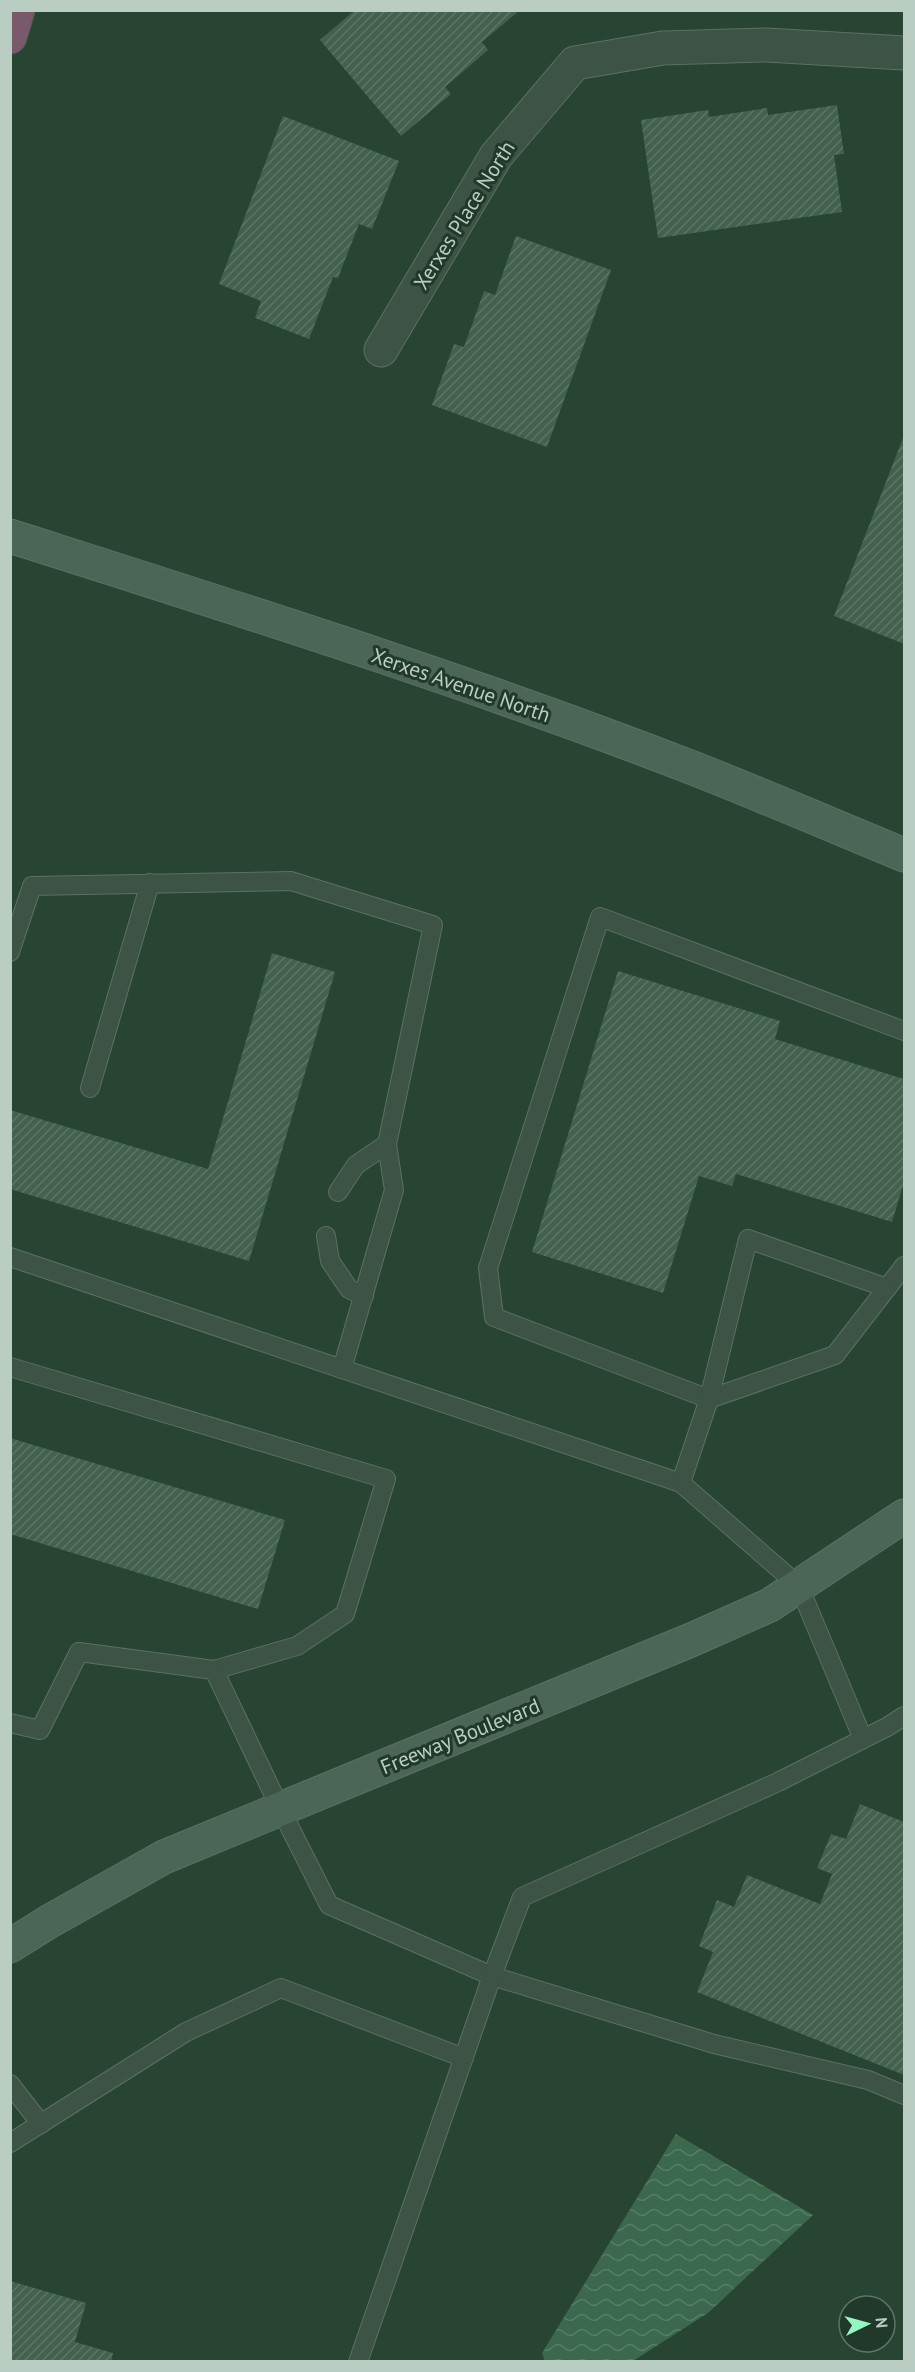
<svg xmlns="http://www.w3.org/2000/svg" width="915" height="2372" viewBox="0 0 915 2372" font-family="'PT Sans',sans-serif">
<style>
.water{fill:url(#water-waves)}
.building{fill:url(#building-hatch)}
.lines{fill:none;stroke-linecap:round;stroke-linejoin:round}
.lane-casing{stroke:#5b7164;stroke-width:20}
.street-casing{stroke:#5b7164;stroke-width:35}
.secondary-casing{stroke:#5b7164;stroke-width:35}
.highway-casing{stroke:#475e51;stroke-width:35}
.lane{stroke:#3d5346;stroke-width:18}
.street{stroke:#3d5346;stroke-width:33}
.secondary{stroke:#4b6657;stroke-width:33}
.highway{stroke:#795a6c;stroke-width:33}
.labels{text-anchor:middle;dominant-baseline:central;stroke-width:6;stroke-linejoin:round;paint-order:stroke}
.street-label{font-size:21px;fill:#bacdc2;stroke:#21392b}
</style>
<defs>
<pattern id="water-waves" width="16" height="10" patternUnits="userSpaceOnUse" patternTransform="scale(1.5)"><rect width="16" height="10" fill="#3c694e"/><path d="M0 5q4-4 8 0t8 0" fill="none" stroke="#567d66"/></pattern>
<pattern id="building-hatch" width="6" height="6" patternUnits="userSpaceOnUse" patternTransform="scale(1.5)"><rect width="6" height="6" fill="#42614e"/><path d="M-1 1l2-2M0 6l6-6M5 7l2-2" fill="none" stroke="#5b7666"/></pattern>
</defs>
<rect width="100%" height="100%" fill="#284433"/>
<path class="water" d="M676,2134L813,2215L708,2313L633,2361H545L542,2353Z"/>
<g class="building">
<path d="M355,10H520L482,42L488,50L445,87L451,94L401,136L320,40Z"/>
<path d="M837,105L844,154L834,155L842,212L658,238L641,120L708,110L709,117L767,108L768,115Z"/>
<path d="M283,116L399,161L372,229L359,224L338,278L333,277L309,339L255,318L261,301L219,284Z"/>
<path d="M516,236L611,270L547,447L432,405L454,344L464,347L484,291L495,295Z"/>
<path d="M903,438L904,439V644L834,616Z"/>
<path d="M272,953L335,972L249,1261L10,1189V1110L208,1169Z"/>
<path d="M618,971L780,1021L775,1039L904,1079V1182L892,1222L736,1174L732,1186L699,1176L663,1293L532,1252Z"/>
<path d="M10,1438L285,1520L258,1609L10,1534Z"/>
<path d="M860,1804L904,1822V2075L697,1992L713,1952L699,1946L717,1900L734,1907L747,1875L820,1904L832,1874L817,1868L831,1834L846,1839Z"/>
<path d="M10,2281L86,2303L75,2342L113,2353L111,2362H10Z"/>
</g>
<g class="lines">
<defs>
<g id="lane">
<path d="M10,952L32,886L291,881L433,925L387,1144L394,1190L342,1369"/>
<path d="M904,1031L600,917L488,1268L494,1317L709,1399L835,1355L904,1266"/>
<path d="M90,1088L150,883"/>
<path d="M338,1192L356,1165L387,1144"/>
<path d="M326,1236L330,1261L349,1289L364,1296"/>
<path d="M10,1257L681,1483L799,1586L863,1739"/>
<path d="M10,1367L386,1479L345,1614L297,1646L214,1670L79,1652L40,1730L10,1723"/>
<path d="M681,1483L709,1399L748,1239L887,1288"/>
<path d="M214,1670L281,1810L329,1905L492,1976L714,2044L868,2080L904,2095"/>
<path d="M10,2084L41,2124"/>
<path d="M10,2143L186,2032L281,1988L464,2058"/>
<path d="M358,2362L492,1976L522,1897L778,1782L887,1727L904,1716"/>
</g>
<path id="street" d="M381,350L496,156L575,63L663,48L766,45L904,53"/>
<g id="secondary">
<path d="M10,536C239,609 469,681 693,768C764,796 834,826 904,855"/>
<path d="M10,1946L50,1921L164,1857L691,1640L770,1605L904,1516"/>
</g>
<path id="highway" d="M10,37L18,10"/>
</defs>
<use href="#lane" class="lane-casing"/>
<use href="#street" class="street-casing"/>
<use href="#secondary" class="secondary-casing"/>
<use href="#highway" class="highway-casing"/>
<use href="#lane" class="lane"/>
<use href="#street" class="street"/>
<use href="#secondary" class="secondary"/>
<use href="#highway" class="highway"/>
</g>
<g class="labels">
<g class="street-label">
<text transform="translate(464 215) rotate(-58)">Xerxes Place North</text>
<text transform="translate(461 685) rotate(19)">Xerxes Avenue North</text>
<text transform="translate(460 1736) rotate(-22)">Freeway Boulevard</text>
</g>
</g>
<rect width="915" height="2372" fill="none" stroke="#bacdc2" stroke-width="24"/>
<g transform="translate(867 2324) rotate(85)"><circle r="28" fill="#21392b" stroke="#5e7467" stroke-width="1.5"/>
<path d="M0-4.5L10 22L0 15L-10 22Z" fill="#95f6bf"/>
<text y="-9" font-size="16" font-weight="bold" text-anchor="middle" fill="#bacdc2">N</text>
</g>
</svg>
